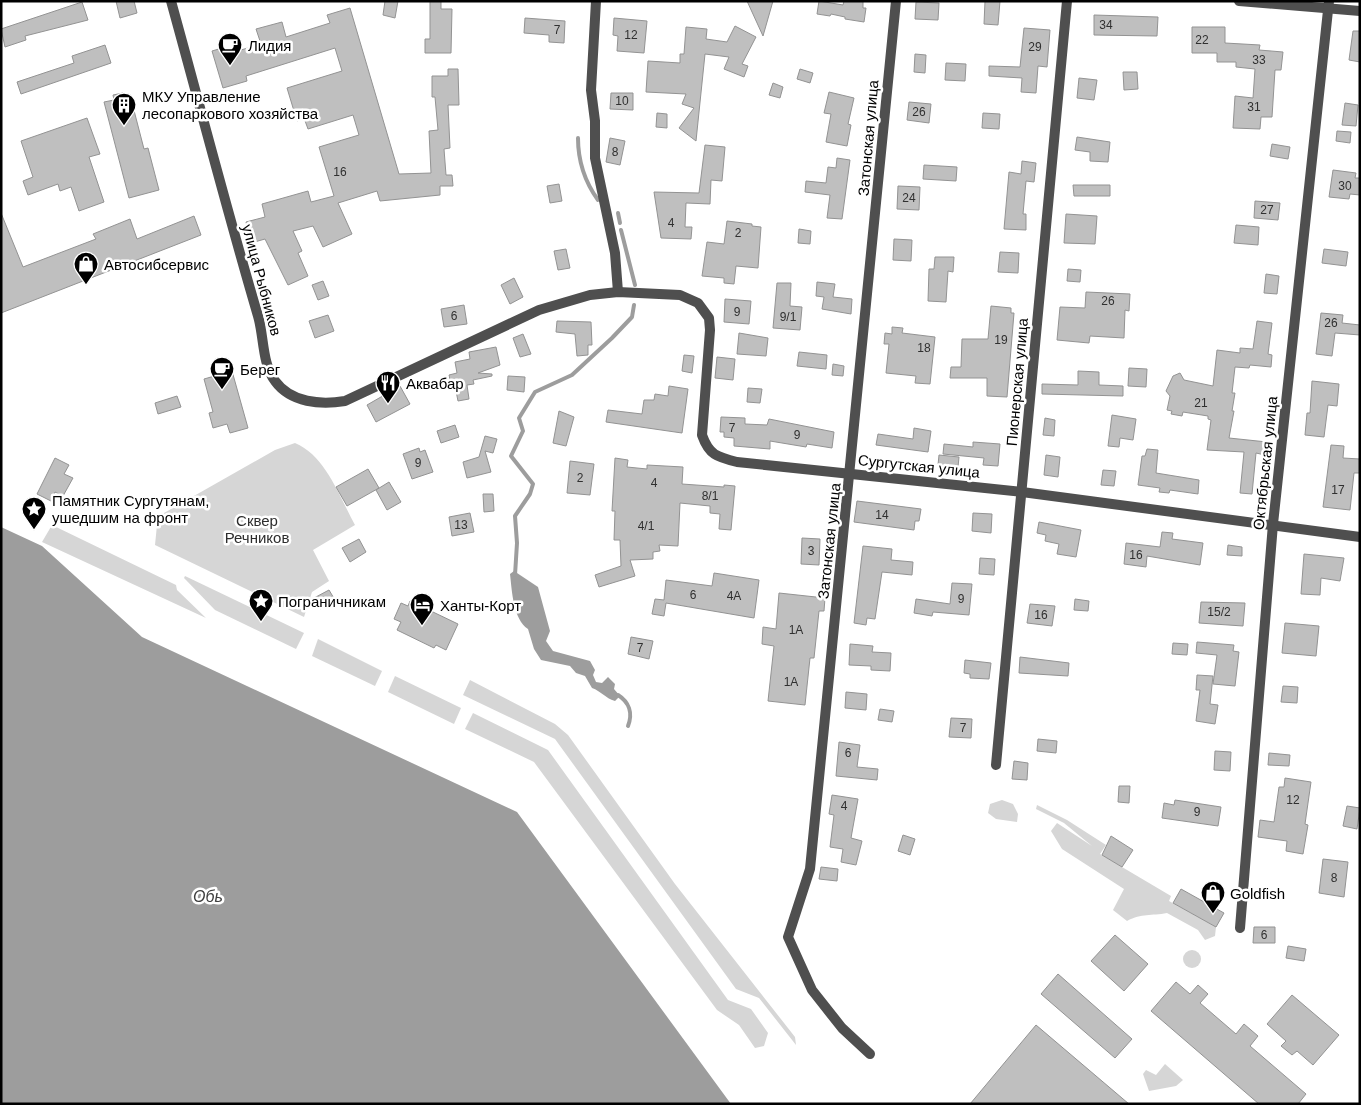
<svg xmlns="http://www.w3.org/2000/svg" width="1361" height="1105" viewBox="0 0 1361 1105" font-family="Helvetica,sans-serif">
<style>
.green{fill:#d6d6d6}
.water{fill:#9d9d9d}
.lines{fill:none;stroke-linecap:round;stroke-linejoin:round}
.stream{stroke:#9d9d9d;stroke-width:4}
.building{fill:#bfbfbf;stroke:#939393}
.street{stroke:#4f4f4f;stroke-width:10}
.labels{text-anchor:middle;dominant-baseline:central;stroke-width:5;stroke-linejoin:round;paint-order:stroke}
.number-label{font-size:12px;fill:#303030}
.poi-label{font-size:15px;fill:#000;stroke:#fff;text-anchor:start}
.street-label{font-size:15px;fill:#000;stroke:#fff}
.park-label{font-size:15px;fill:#2d2d2d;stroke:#fff}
.water-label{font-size:16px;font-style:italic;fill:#3e3e3e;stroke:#fff}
</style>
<rect width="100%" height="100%" fill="#fff"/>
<g class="green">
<path d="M295,443C326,456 339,496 355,525L313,550L329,581L312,592L304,617L155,545L157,525L164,513L275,450Z"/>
<path d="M52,525L176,585L177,590L206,618L42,542Z"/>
<path d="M185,576L304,633L296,649L215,610L184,578Z"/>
<path d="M318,639L382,671L375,686L312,656Z"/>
<path d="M395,676L461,708L454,724L388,692Z"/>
<path d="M470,680L555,724L568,735L675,884L795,1037L796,1045L759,998L736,989L555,739L463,695Z"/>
<path d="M473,713L548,750L728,1000L751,1009L768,1033L764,1046L755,1048L739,1025L717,1010L534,762L465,729Z"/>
<path d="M1002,800L1013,804L1018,814L1017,822L996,819L988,813L990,804Z"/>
<path d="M1037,805L1067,820L1106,845L1100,854L1171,896L1169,901L1216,927L1215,936L1205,940L1198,930L1167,913C1151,916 1142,913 1127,921L1113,910L1124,889L1062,849L1051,831L1057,823L1092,846L1064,823L1036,809Z"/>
<circle cx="1192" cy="959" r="9"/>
<path d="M1165,1064L1183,1080L1176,1086L1149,1091L1143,1074L1146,1070L1156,1075Z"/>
</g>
<g class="water">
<path d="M1,527L42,546L142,637L517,812L731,1104H1Z"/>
<path d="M514,571L538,587L550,631L546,641L553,651L590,661L595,670L593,675L596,682L602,683L608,677L615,684L614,689L620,696L615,701C605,698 601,691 592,688L585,676L576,673L570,666L541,660L534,649L528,629C513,619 512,591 510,574Z"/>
</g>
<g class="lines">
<g class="stream">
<path d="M578,138C578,160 585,182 598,200"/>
<path d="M618,213L620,223"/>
<path d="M621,230L635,285"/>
<path d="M515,575L517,543L515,516L530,494L533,484L511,456L523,431L519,418L535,392L572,375L612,338L632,317L634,305"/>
<path d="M618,695C629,702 633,713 628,726"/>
</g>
</g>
<g class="building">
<path d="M116,1H134L137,13L120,18Z"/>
<path d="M385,1H398L395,18L383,15Z"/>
<path d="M430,1H441V9H452L451,53H425V39H430Z"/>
<path d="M747,1H773L763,36Z"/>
<path d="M819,1L843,5L844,1H863V8H866L864,22L845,19V17L831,14L830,16L817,14Z"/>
<path d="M985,1H1000L998,25L984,24Z"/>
<path d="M82,2L88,20L25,36L26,40L5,47L1,29Z"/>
<path d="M916,2L939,3L938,20L915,19Z"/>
<path d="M350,8L399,174L431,173L429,131L438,130L435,97H432V76H448V69H458L459,105H448L450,148L444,149L446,175H452L453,186H440V195L380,201L377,191L338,203L352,234L323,247L313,226L293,231L302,251L298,253L308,276L288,285L265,239L251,243L246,222L265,217L262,204L308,191L311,202L334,196L319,147L359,135L353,115L308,129L304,118L297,121L287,88L342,71L335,48L246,76L247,81L223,88L212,51L239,43L241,50L261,44L256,29L282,22L286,37L330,23L327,15Z"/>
<path d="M1094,15L1158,17L1157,36L1094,35Z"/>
<path d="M525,18L565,21L564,43L549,42V35L524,33Z"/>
<path d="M614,18L647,21L644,53L617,51L618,36L613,35Z"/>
<path d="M735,26L756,37L742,64L748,66L744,77L724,69L729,57L705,54L696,141L679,128L694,108L682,104L686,94L646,92L648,61L680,63V54H684L686,27L707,29L706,39L727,42Z"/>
<path d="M1192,27H1225V43L1260,45L1259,50L1283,52L1281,70H1275L1272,117H1261L1260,129L1233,128L1235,96L1253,98L1255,69L1236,67V62H1217V53H1192Z"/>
<path d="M1024,28L1050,30L1047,67L1038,66L1036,93L1021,92L1022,78L989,76V66L1020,67Z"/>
<path d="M1353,31H1360V62L1349,60Z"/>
<path d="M105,45L111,63L21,94L17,82L74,63L72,56Z"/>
<path d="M915,54L926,55L925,73L914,72Z"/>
<path d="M946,63L966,64L965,81L945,80Z"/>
<path d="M800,69L813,73L810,83L797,79Z"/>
<path d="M1123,72H1137L1138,89L1124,90Z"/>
<path d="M1079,78L1097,80L1094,100L1077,98Z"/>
<path d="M773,83L783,87L780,98L769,95Z"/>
<path d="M829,92L854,98L848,124L851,125L847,146L826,142L831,114L824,113Z"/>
<path d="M123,93L124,97L130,95L144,149L148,148L159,190L129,198L104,102L114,100L113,95Z"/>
<path d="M611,93H633V110L610,109Z"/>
<path d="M909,102L931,104L929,123L907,120Z"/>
<path d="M1345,103L1358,105L1356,126L1342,125Z"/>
<path d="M657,113L667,114V128L656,127Z"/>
<path d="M983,113L1000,114L999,129L982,128Z"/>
<path d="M87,118L100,154L89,157L104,202L79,211L71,187L60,191L58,184L28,195L23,181L33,177L21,141Z"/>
<path d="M1337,131L1351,132L1350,143L1336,141Z"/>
<path d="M1077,137L1110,142L1108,162L1090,161V152L1075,150Z"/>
<path d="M610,138L625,141L620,165L606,162Z"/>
<path d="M1272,144L1290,147L1288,159L1270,156Z"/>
<path d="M705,145L725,147L722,181L711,180L710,204L686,203L685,227H692L691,239L661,238L654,192L699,193Z"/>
<path d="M837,158L850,160L842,219L827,218L830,195L805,192L806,181L826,183L828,167L836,168Z"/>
<path d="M1022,161L1036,163L1034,182L1026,181L1023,214H1026V230L1004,229L1009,172L1021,174Z"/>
<path d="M924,165L957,167L956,181L923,179Z"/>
<path d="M1333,170L1356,173L1355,178H1360V195L1350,194L1349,199L1329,197Z"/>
<path d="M559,184L562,201L550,203L547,186Z"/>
<path d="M1073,185H1110V196H1074Z"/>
<path d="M898,186L920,187L919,210L897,209Z"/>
<path d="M1255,201L1280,203L1278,220L1254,218Z"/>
<path d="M1,213L23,267L96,239L93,234L130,219L137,239L194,216L201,235L1,313Z"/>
<path d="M1066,214L1097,216L1095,244L1064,243Z"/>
<path d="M727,221L752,224V226L761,227L758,268L736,266L734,284L724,283V278L702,276L707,242L724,244Z"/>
<path d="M1236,225L1259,227L1258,245L1234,243Z"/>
<path d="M799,229L811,231L810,244L798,243Z"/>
<path d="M894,239L912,240L911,261L893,260Z"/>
<path d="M566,249L570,268L558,270L554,251Z"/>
<path d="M1324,249L1348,252L1346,266L1322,263Z"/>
<path d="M1000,252L1019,253L1018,273L998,272Z"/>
<path d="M935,257H954L953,272L948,271L946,302L928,301L929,269H934Z"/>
<path d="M1068,269L1081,270L1080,282L1067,281Z"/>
<path d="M1266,274L1279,276L1277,294L1264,293Z"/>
<path d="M514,278L523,297L510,304L501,285Z"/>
<path d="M323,281L329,296L318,300L312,285Z"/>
<path d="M817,282L835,284L833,297L852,299L851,314L822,309L824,297L816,296Z"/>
<path d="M777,283H791L790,306L802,307L800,330L773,328Z"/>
<path d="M1086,292L1130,294L1129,311L1125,310L1124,338L1090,336L1089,343L1057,340L1060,307L1085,308Z"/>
<path d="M725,299L751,301L749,324L724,322Z"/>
<path d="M464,305L467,324L444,327L441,309Z"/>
<path d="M991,306L1011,308V313H1014L1007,397L987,396V378H950L951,367H961L962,339H988Z"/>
<path d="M1321,313L1343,315L1342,323L1360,325V335L1335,333L1332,356L1316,354Z"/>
<path d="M328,315L334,331L315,338L309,321Z"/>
<path d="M557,321L591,322L592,345H588V355L577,356L575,334L556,332Z"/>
<path d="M1257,321L1272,323L1268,354L1272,355L1271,367L1250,365L1249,368L1235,367L1232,393H1235L1232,411H1234L1229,438L1267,442L1265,455L1256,453L1252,494L1240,493L1244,452L1207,450L1211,420L1208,419V416L1183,412L1182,416L1171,414L1172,411L1167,410L1170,396L1166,391L1173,376L1180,373L1184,380L1213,386L1217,350L1240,353V348L1253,349Z"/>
<path d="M892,327L903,328L902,333L935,337L930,384L915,383L916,376L886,373L889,344H884L885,333L892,334Z"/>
<path d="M739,333L768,338L766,356L737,354Z"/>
<path d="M523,334L531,354L520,357L513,338Z"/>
<path d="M496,347L500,365L478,373L492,374V376L473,380L474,384L467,385L469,399L458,401L455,386H451L449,375L457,373L455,362L470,359L469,352Z"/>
<path d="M799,352L827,355L826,369L797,366Z"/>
<path d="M684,355L694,356L692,373L682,371Z"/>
<path d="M717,357L735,359L733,380L715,378Z"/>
<path d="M833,364L844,366L843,376L832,375Z"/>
<path d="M1129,368L1147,369L1146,387L1128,386Z"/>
<path d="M232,371L248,428L230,433L227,424L213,428L209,413L213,412L204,379Z"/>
<path d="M1078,371L1099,372V385L1123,386V396L1042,394V384L1078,385Z"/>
<path d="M508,376L525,377L524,392L507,390Z"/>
<path d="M1312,381L1339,384L1337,406L1328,405L1324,437L1305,435L1307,413H1310Z"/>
<path d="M400,386L410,404L376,422L367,405Z"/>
<path d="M669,386L688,389L682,433L606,422L608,410L642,414L644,400H654L655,394L668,396Z"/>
<path d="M748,388L762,389L760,403L747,402Z"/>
<path d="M177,396L181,407L158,414L155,403Z"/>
<path d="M559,411L574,417L566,446L553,443Z"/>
<path d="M1112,415L1136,419L1133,440L1120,438L1119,447L1108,446Z"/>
<path d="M721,417L745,418V424L767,425L769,419L834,432L832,448L807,444L806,447L770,441V449L734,446V438L724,437V432H720Z"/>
<path d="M1045,418L1055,420L1054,436L1043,435Z"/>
<path d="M455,425L459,437L441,443L437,431Z"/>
<path d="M914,428L931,431L928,452L876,445L878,434L913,439Z"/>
<path d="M485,436L497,439L493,453L485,451L491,472L467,478L463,462L479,457Z"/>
<path d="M973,442L1000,444L998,466L983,465L984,458L943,454L944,444L973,447Z"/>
<path d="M1331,445L1344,446L1343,458L1360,459V473H1354L1350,510L1323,507Z"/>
<path d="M419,448L420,452L425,450L433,472L412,479L403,454Z"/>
<path d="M1147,449L1158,450L1156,473L1199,480L1198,494L1170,490L1169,493L1159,492L1160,488L1138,485L1142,456H1145Z"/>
<path d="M939,455L959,457L958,467L938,465Z"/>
<path d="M1046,455L1060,457L1058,477L1044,475Z"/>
<path d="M55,458L69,465L64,474L73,478L63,496L55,492L51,501L37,494Z"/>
<path d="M615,458L628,460L627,467L647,469V465L683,467L682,484L724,487V485L735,486L731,530L719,529L720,514L710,513V506L680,503L678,546L659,545L660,551L653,552V559L630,560L635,576L599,587L595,575L621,566L620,540H614L615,511H612Z"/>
<path d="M570,461L594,464L590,495L567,493Z"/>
<path d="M368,469L379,488L347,506L336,487Z"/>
<path d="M1103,470L1116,471L1114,486L1101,485Z"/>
<path d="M389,482L401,502L387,510L376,490Z"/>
<path d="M483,494H493L494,511L484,512Z"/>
<path d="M857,501L921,509L919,521H915L914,530L854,522Z"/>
<path d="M470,513L474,532L452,536L449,517Z"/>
<path d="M973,513L992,514L991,533L972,531Z"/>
<path d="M1039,522L1081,530L1076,557L1057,554L1059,544L1045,541L1046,535L1037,533Z"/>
<path d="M1162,532L1173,533L1172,539L1203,543L1200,565L1147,556L1146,567L1124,564L1126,543L1160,547Z"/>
<path d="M802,538L820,539L819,565L801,564Z"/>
<path d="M359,539L366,552L350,562L342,548Z"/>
<path d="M1228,545L1242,547V556L1227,555Z"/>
<path d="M863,546L892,549L891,560L913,562L912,575L882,572L875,619L867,618L866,625L854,623Z"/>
<path d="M1304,554L1344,558L1340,581L1321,578L1320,595L1301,594Z"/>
<path d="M980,558L995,559L994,575L979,574Z"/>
<path d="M714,573L759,580L754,618L666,603L664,616L652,614L655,599L664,600L666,580L712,586Z"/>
<path d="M952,583L972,584L969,615L933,612L932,616L914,613L916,599L950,604Z"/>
<path d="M329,590L335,600L320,609L314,598Z"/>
<path d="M779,593L825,598L824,611H819L814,658H810L805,705L768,701L774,646L762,644L763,627L776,629Z"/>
<path d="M1075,599L1089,601L1088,611L1074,610Z"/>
<path d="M410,601L458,624L446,650L436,645L434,648L397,630L401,622L394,619L401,603L408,606Z"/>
<path d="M1201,602L1245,603L1243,626L1199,623Z"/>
<path d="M1030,604L1055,606L1052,626L1027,623Z"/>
<path d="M1285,623L1319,626L1316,656L1282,653Z"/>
<path d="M631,637L653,641L649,659L628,654Z"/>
<path d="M1197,642L1234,645L1233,651L1239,652L1235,686L1213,684L1217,655L1196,653Z"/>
<path d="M1173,643L1188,644L1187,655L1172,654Z"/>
<path d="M850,644L873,646L872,652L891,653L890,671L871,670V666L849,665Z"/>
<path d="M1020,657L1069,663L1068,676L1019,673Z"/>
<path d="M965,660L991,663L989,679L970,678V674L964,673Z"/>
<path d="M1197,675L1213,676L1210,704L1218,705L1215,724L1196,721L1200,690H1196Z"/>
<path d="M1283,686L1298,687L1297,703L1281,702Z"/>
<path d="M846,692L867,694L866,710L845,708Z"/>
<path d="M880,709L894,711L892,722L878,720Z"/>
<path d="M951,718L972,719L971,738L949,737Z"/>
<path d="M1038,739L1057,741L1056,753L1037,751Z"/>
<path d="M839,742L860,745L857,767L878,769L877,780L836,776Z"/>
<path d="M1215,751L1231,752L1230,771L1214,770Z"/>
<path d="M1269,753L1290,755L1289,766L1268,765Z"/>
<path d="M1014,761L1028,763L1027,780L1012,779Z"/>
<path d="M1285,778L1311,782L1305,824L1308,825L1303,854L1286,851L1287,841L1258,837L1260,820L1274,822L1279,787H1284Z"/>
<path d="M1119,786H1130L1129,803L1118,802Z"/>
<path d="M832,795L858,799L851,838L862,841L856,865L841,862L843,849L830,847L834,815L829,814Z"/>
<path d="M1175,800L1221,807L1218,826L1162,818L1164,803L1174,805Z"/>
<path d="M1347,806L1360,808L1357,829L1343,826Z"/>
<path d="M903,835L915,839L910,855L898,851Z"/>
<path d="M1111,836L1133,850L1122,867L1102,855Z"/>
<path d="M1323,859L1348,862L1344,897L1319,893Z"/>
<path d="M821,867L838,869L837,881L819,879Z"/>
<path d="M1181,889L1224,913L1216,927L1173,903Z"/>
<path d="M1254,927H1275V943H1253Z"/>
<path d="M1115,935L1148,964L1124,991L1091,961Z"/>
<path d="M1288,946L1306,949L1304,961L1286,958Z"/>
<path d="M1058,974L1132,1039L1115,1058L1041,994Z"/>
<path d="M1176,982L1190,994L1198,985L1208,994L1200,1003L1236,1034L1244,1024L1258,1036L1250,1046L1306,1094L1298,1104H1259L1151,1011Z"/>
<path d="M1292,995L1339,1035L1313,1065L1297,1051L1292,1055L1281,1046L1286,1041L1267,1024Z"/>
<path d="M1036,1025L1129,1104H970Z"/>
</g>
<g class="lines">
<g class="street">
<path d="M171,1C200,106 227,211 258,316C264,336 262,364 275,381C291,403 321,405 345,401L539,310L590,295L618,292L680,295L698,303L709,318L710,330L702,435C709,455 717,457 737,462L1022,492L1360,537"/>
<path d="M596,1L591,90L595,121V158L615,253L618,292"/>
<path d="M1239,1L1360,11"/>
<path d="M996,765L1067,1"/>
<path d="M1240,928L1273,524L1329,1"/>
<path d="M870,1054L842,1028L812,990L788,937L810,869L896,1"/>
</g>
</g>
<defs>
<symbol id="cafe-pin" viewBox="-11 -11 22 30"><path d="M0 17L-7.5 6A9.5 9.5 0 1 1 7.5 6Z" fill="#000" stroke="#fff"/><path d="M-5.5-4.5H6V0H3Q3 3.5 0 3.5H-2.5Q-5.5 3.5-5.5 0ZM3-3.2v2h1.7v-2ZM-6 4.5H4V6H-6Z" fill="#fff"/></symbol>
<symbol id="building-pin" viewBox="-11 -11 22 30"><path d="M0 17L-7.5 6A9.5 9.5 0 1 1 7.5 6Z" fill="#000" stroke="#fff"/><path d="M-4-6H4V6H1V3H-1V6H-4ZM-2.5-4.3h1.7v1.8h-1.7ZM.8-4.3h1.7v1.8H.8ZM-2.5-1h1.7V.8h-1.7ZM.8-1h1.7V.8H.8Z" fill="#fff"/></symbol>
<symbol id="shop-pin" viewBox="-11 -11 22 30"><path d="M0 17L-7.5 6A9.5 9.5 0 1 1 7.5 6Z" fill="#000" stroke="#fff"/><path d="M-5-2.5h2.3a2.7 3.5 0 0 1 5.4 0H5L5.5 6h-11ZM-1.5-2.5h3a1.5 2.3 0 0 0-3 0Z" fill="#fff"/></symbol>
<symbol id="restaurant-pin" viewBox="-11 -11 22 30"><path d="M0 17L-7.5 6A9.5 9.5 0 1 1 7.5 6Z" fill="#000" stroke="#fff"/><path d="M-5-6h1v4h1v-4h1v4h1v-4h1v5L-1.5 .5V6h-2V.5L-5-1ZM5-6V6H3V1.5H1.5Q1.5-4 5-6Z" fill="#fff"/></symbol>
<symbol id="sight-pin" viewBox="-11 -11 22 30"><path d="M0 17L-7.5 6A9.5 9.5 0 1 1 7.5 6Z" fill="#000" stroke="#fff"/><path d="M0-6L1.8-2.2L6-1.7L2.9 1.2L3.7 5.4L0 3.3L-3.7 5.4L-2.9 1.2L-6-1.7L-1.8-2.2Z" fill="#fff"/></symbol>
<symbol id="hotel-pin" viewBox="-11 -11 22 30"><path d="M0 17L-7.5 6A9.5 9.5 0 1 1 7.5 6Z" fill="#000" stroke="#fff"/><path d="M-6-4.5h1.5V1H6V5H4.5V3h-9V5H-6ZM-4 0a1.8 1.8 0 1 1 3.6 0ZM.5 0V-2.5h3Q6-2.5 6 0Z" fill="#fff"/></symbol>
</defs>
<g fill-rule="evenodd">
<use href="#cafe-pin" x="216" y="31" width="28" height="38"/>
<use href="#building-pin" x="110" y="91" width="28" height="38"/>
<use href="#shop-pin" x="72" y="250" width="28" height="38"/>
<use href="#cafe-pin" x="208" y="355" width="28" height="38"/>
<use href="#restaurant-pin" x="374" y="369" width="28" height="38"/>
<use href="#sight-pin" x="20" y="495" width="28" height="38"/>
<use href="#sight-pin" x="247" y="587" width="28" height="38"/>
<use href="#hotel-pin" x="408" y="591" width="28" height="38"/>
<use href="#shop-pin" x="1199" y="879" width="28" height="38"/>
</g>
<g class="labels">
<g class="number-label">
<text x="1106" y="25">34</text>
<text x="557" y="30">7</text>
<text x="631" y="35">12</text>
<text x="1202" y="40">22</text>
<text x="1035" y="47">29</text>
<text x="1259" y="60">33</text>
<text x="622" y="101">10</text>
<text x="1254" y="107">31</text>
<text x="919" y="112">26</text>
<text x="615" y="152">8</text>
<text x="340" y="172">16</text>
<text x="1345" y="186">30</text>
<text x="909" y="198">24</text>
<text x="1267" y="210">27</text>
<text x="671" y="223">4</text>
<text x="738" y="233">2</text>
<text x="1108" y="301">26</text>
<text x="737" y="312">9</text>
<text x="454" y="316">6</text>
<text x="788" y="317">9/1</text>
<text x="1331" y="323">26</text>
<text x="1001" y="340">19</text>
<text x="924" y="348">18</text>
<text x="1201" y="403">21</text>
<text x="732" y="428">7</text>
<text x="797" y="435">9</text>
<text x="418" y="463">9</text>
<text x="580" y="478">2</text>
<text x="654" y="483">4</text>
<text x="1338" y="490">17</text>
<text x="710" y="496">8/1</text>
<text x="882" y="515">14</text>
<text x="461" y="525">13</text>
<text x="646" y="526">4/1</text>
<text x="811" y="551">3</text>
<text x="1136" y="555">16</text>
<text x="693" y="595">6</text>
<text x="734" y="596">4А</text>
<text x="961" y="599">9</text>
<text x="1219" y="612">15/2</text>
<text x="1041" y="615">16</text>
<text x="796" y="630">1А</text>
<text x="640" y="648">7</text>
<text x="791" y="682">1А</text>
<text x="963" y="728">7</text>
<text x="848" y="753">6</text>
<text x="1293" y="800">12</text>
<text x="844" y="806">4</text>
<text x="1197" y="812">9</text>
<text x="1334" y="878">8</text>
<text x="1264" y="935">6</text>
</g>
<g class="poi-label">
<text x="248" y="45">Лидия</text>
<text x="142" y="96">МКУ Управление<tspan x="142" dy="17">лесопаркового хозяйства</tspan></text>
<text x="104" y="264">Автосибсервис</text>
<text x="240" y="369">Берег</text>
<text x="406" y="383">Аквабар</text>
<text x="52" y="500">Памятник Сургутянам,<tspan x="52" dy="17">ушедшим на фронт</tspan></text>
<text x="278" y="601">Пограничникам</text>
<text x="440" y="605">Ханты-Корт</text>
<text x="1230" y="893">Goldfish</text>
</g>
<g class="street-label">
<text transform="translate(868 138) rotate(-85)">Затонская улица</text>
<text transform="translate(262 280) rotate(75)">улица Рыбников</text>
<text transform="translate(1017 382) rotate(-85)">Пионерская улица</text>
<text transform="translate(1265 463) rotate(-84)">Октябрьская улица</text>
<text transform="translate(919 466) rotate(6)">Сургутская улица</text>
<text transform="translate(829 541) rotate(-84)">Затонская улица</text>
</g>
<g class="park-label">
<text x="257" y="520">Сквер<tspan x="257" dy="17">Речников</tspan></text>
</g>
<g class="water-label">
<text x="208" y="896">Обь</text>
</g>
</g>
<rect width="1361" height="1105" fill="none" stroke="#000000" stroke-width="5"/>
</svg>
